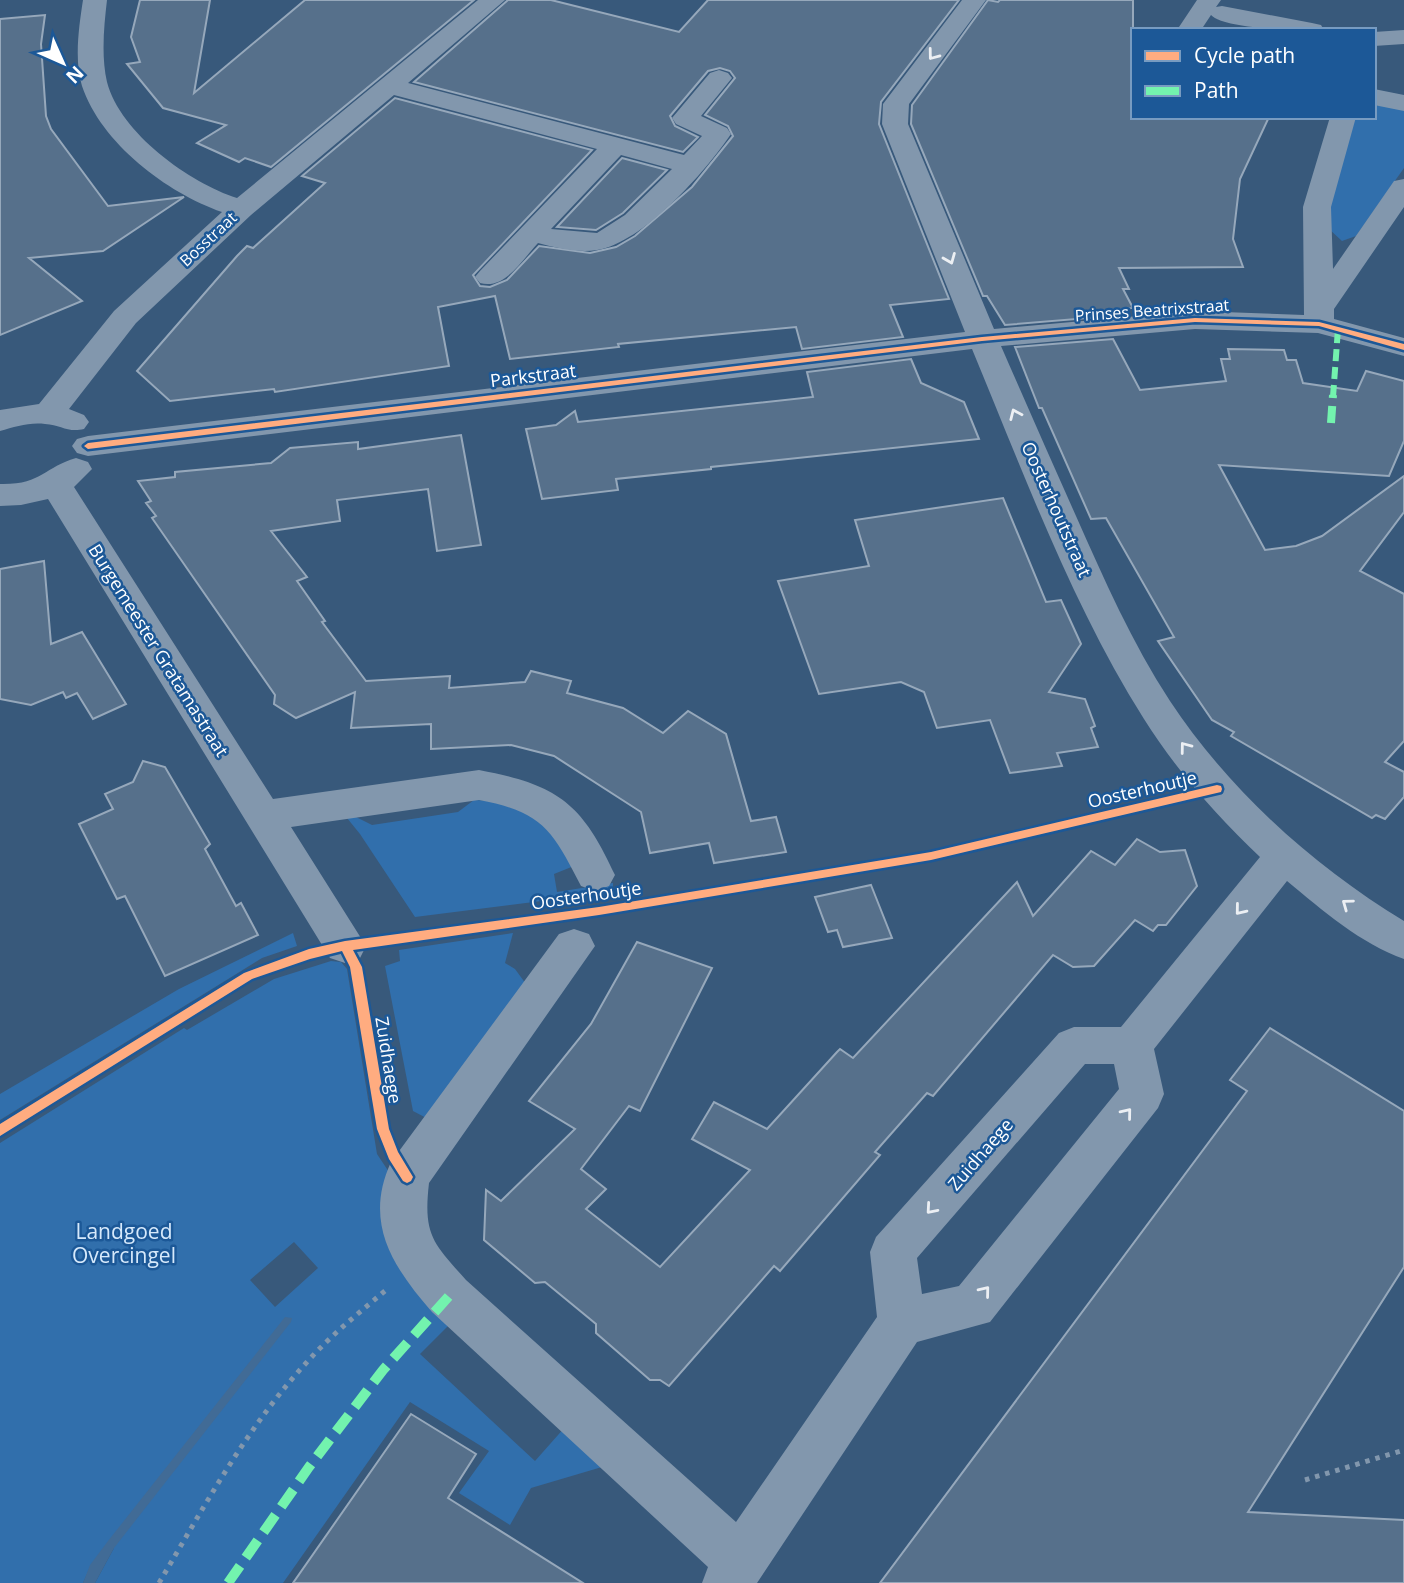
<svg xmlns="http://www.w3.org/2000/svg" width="1404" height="1583" viewBox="0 0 1404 1583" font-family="'Open Sans',sans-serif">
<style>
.green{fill:#316fac;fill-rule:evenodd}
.water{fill:#416b96}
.building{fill:#56708b;stroke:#96a8bb;stroke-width:2}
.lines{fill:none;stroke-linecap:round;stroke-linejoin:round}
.path{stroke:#8297ad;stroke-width:5;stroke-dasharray:4.5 6;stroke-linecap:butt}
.minor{fill:#8297ad;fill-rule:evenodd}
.quiet-far2{stroke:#73f3ae;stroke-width:6;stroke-dasharray:12 6;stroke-linecap:butt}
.quiet-far1{stroke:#73f3ae;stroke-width:8;stroke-dasharray:17 8;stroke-linecap:butt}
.quiet{stroke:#73f3ae;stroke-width:10;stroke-dasharray:21 10;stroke-linecap:butt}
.cycleway-casing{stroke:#1c5897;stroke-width:5}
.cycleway{fill:#ffac80;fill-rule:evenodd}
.oneway{stroke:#eceff3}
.labels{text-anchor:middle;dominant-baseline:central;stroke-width:5;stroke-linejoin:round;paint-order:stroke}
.far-street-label{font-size:16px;fill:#fff;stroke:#1c5897}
.street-label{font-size:18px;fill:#fff;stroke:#1c5897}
.near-park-label{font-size:21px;fill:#d6e9fb;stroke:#1c5897}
</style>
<rect width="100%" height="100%" fill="#38597b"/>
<g class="green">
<path d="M1374,105L1404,108V168L1356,236L1342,241L1328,228L1329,207L1352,117H1374Z"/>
<path d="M474,800L492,801L545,819L574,866L554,874L557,892L613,883V892L415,917L360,834L347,818L356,817L372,825L458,812Z"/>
<path d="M293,933L297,946L262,958L0,1120V1094L179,989Z"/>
<path d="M513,933L505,963L515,969L526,984L434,1122L413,1111L385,966L400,961L399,950Z"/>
<path d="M331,961L341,962L347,969L377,1154L395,1181L451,1323L420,1354L535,1461L566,1426L602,1467L531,1488L510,1525L459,1493L489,1451L410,1402L283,1583H95L114,1548L91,1565L83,1583H0V1143L184,1028L187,1030L274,979ZM294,1242L318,1268L275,1307L250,1280Z"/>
</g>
<path class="water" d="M285,1317L292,1318L291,1322L114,1548L95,1583H83L90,1565L108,1541Z"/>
<g class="building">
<path d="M140,0H210L194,93L305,0H474L271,167L245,158L239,162L197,143L226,125L163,108L127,64L140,62L131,37Z"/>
<path d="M508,0H551L679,32L708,0H959L881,102L879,124L949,299L890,305L903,337L802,349L796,327L618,344L619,347L510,359L495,296L438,307L449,366L275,392L274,389L170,401L137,371L237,256L247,246L253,248L325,183L302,176L395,98L592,150L473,275L480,286L490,287L507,280L539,246L590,253L616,247L635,236L692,187L733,136L728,126L705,115L735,78L730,71L720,68L708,71L670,116L675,126L698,137L683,152L414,82Z"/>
<path d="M988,0L998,2L1000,0H1133V117H1269L1240,179L1233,239L1243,267L1119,268L1129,289H1123L1133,308L1098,311L1101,317L1005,325L987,296H983L911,124L912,105Z"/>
<path d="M45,15L41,44L46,116L51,129L108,206L184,197L103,251L29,258L82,301L0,335V19Z"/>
<path d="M622,158L667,170L623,213L596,230L557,227Z"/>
<path d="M1113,339L1140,390L1226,381L1221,359H1230L1228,349L1284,350L1287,360H1296L1303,383L1357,391L1366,371L1404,381V441L1389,476L1219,465L1265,550L1296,546L1322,536L1404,476V512L1360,571L1404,594V741L1385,762L1404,772V797L1385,819L1376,815L1372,818L1231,736L1234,732L1212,720L1158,641L1174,637L1106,518L1091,519L1042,408H1039L1015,347Z"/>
<path d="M911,359L921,383L964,402L979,439L711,467V469L616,479L618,490L542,499L526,429L556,425L575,411L578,422L813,397L807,372Z"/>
<path d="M461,435L481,545L437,551L428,489L337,500L340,521L271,531L307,577L297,581L325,621L322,622L366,681L450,676L449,688L525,682L531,671L571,681L567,693L623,708L663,733L688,711L726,734L751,821L776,817L786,852L714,863L709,843L650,853L641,812L554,756L511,745L431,749V724L351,728L355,692L296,718L274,704L275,695L152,518L156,516L146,503L151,501L138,481L175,477V472L271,463L290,448L358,442V449Z"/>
<path d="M1003,498L1046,602L1061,600L1081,644L1049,692L1085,699L1095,726L1091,728L1098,747L1057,753L1062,766L1010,773L990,720L937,728L924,692L901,682L819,694L778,581L869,566L855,520Z"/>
<path d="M44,561L51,644L82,632L126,704L93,719L77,693L66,698L63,692L31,705L0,699V569Z"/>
<path d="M143,761L165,767L210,844L205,849L236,906L241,903L258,935L165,976L125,896L117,899L79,824L113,809L105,794L133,782Z"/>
<path d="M1137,839L1160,852L1185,850L1197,886L1166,925H1158L1153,931L1135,920L1094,966L1073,967L1053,955L933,1096L927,1093L875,1152L880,1155L780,1271L774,1266L669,1386L660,1380H650L596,1333V1324L545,1282L535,1283L484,1240L486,1190L501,1201L575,1129L529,1101L591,1024L637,942L712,968L640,1111L629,1106L581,1169L606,1189L586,1209L660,1267L750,1170L692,1139L714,1102L767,1129L837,1052L840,1049L853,1058L1017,882L1033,916L1091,851L1115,865Z"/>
<path d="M871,885L892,938L843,947L837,930L828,932L815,897Z"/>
<path d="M1270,1028L1404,1111V1267L1248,1512L1404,1520V1583H880L1247,1091L1230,1080Z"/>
<path d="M411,1414L476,1454L448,1498L583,1583H293Z"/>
</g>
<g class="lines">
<g class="path">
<path d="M1305,1480L1404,1450"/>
<path d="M159,1583C204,1507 247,1427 307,1362C331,1335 359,1313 386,1290"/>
</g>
<g class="minor">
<path d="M83,0H107C104,26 101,56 107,82C120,133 190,183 237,198L478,0H505L408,83L684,155L702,136L676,124L672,118L710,73L719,70L728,73L732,78L701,116L727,128L731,134C706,171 643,243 597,250C578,253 557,248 538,243C522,260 505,290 480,283L475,277L480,271L597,149L394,95L251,215L136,323L69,409L84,415L89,422L84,429C68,433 61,425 45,424C29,422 15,427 0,431V410L39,404L114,311L222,212C167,193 101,143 82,86C74,60 79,26 83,0ZM621,155L672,169L625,215L597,233L551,229Z"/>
<path d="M962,0H986L909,104L908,124L994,329L1195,311L1304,315L1303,207L1330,117H1356L1331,207L1333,269L1394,181L1404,179V207L1334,309V319L1404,338V356L1318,333L1195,329L1001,346C1026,403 1051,460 1076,516C1104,579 1132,643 1170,701C1229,790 1313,866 1404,921V959C1361,944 1322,910 1287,881L1154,1049L1164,1094L1158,1108L990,1322L917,1342L757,1583H702L708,1567L432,1312C393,1267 363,1223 391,1162L559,934L574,929L589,934L595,946L429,1183C423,1235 433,1243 466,1280L736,1522L877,1317L870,1252L876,1237L1059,1033L1074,1027H1121L1260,857C1217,816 1176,770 1144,719C1072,605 1024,474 972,349L88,456L77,453L72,446L77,439L88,436L965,332L882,124L883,104ZM1085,1064H1114L1119,1089L959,1286L922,1294L917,1258Z"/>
<path d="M1197,0H1221L1216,7L1222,6L1312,23L1321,25L1324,30C1301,30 1226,30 1211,15L1201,30H1177Z"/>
<path d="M1404,30V44L1374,46V32Z"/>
<path d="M1374,89L1404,95V111L1374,105Z"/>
<path d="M76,458L88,462L92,469L74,487L273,799L479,770C558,785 582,803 615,875L609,886L595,891L581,886C553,832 544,812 479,800L291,827L366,946L360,958L345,963L330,958L48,499L21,505L0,506V484C42,485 44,467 76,458Z"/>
</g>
<path class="quiet-far2" d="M1333,397L1338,329"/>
<path class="quiet-far1" d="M1331,423L1333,395"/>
<path class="quiet" d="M228,1583L309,1467L383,1370L449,1296"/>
<defs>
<g id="cycleway">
<path d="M1195,318L1319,322L1404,344V350L1319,326L1195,322L982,341L88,449L84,446L88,443L982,337Z"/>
<path d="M1217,785L1221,786L1222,789L1221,792L931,860L599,915L353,950L362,967L389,1129L398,1152L413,1177L411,1181L407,1183L403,1181L389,1159L377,1129L350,967L342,951L310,959L252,979L0,1136V1124L244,973L309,949L345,941L599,907L931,852Z"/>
</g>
</defs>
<use href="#cycleway" class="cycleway-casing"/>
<use href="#cycleway" class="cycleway"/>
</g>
<defs><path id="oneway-chevron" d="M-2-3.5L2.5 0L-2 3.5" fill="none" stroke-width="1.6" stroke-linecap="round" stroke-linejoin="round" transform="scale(1.75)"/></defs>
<g class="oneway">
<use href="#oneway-chevron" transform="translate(933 55) rotate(127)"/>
<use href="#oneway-chevron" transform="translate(950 259) rotate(68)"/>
<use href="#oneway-chevron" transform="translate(1015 414) rotate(-114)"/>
<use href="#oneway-chevron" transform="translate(1185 747) rotate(-127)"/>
<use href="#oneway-chevron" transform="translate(1347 904) rotate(-144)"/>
<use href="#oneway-chevron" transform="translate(1240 910) rotate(129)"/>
<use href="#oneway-chevron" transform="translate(1127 1113) rotate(-51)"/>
<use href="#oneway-chevron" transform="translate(931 1209) rotate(131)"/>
<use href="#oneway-chevron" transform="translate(985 1291) rotate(-51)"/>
</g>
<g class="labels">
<g class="far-street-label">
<text transform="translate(208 239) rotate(-43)">Bosstraat</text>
<text transform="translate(1152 310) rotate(-4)">Prinses Beatrixstraat</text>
</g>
<g class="street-label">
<text transform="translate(533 375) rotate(-7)">Parkstraat</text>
<text transform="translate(1057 509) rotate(66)">Oosterhoutstraat</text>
<text transform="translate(159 650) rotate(58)">Burgemeester Gratamastraat</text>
<text transform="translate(1142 789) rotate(-13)">Oosterhoutje</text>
<text transform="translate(586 895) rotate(-8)">Oosterhoutje</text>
<text transform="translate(389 1060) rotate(81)">Zuidhaege</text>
<text transform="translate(980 1154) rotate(-49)">Zuidhaege</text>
</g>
<g class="near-park-label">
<text x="124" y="1231">Landgoed<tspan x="124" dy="24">Overcingel</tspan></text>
</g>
</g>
<rect x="1131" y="28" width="245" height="91" fill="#1c5897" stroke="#779bc1" stroke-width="2"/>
<rect x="1145" y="51" width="35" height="10" fill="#ffac80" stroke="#779bc1" stroke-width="2"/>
<text x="1194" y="63" font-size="21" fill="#ffffff">Cycle path</text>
<rect x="1145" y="86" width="35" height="10" fill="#73f3ae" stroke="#779bc1" stroke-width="2"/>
<text x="1194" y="98" font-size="21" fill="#ffffff">Path</text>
<g transform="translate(63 63) rotate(135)" stroke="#1c5897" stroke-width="5" paint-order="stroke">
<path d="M0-5L12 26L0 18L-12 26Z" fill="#ffffff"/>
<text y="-10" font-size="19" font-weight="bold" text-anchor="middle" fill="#ffffff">N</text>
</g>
</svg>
